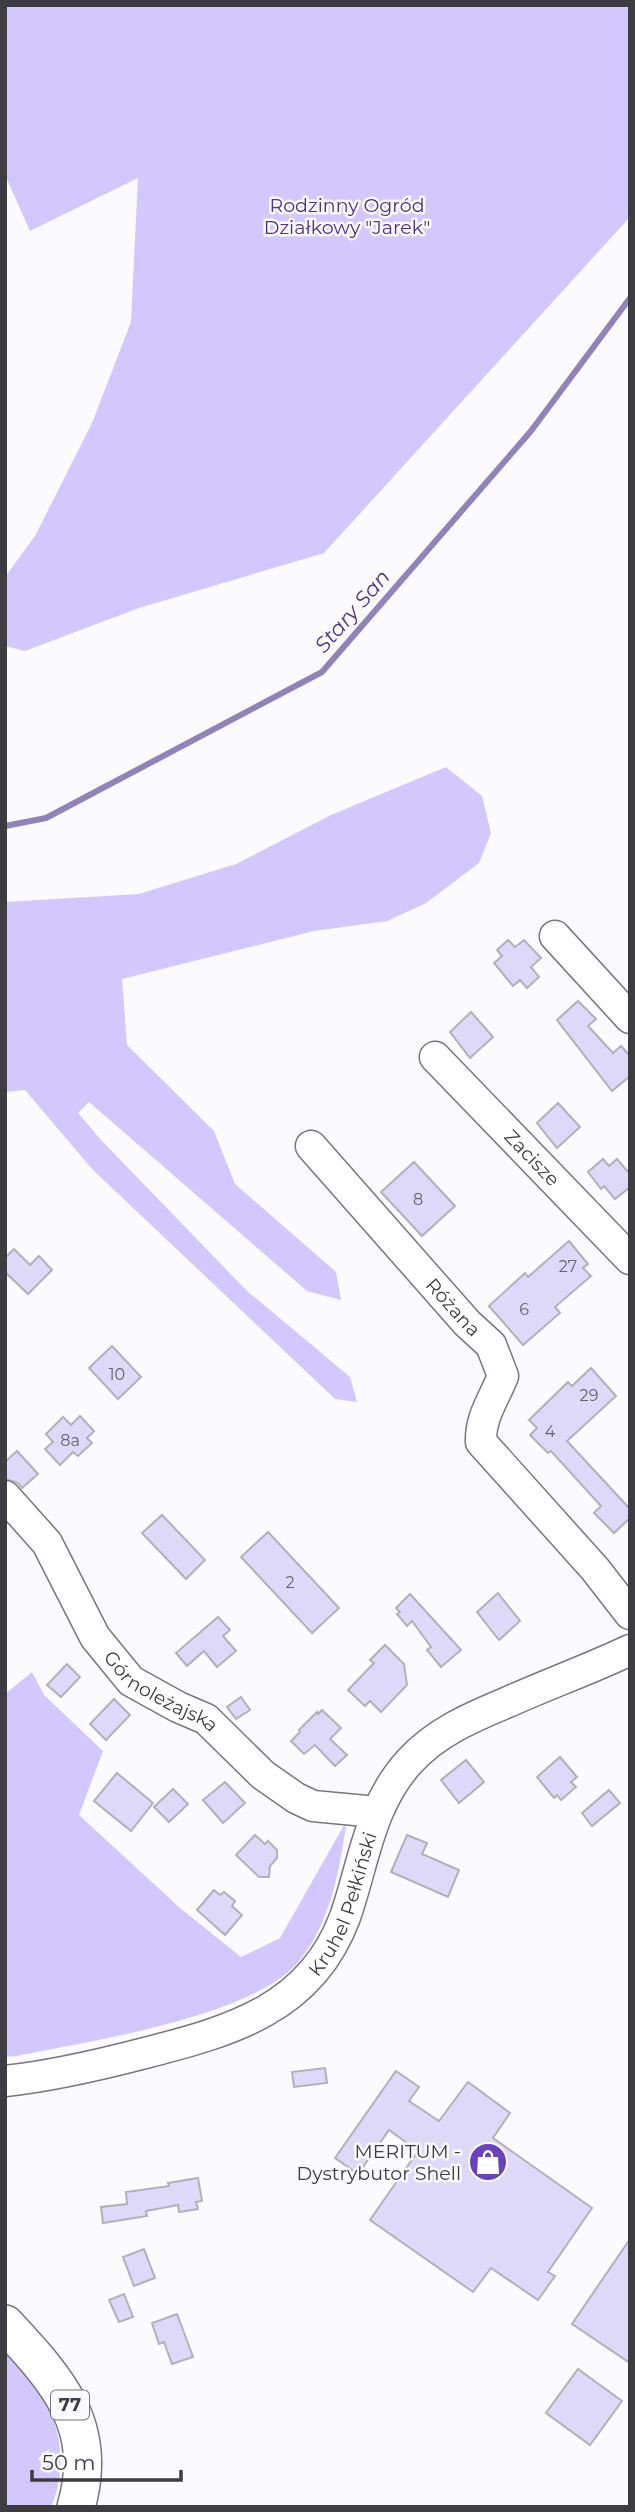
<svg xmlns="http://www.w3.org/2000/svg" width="635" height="2512" viewBox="0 0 635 2512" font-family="Montserrat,sans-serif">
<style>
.green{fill:#d3c8fd}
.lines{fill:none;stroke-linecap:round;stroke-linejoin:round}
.stream{stroke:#9083b9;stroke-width:6}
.building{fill:#dfd9f9;stroke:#b2b0b9;stroke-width:2}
.minor-casing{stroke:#77767e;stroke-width:33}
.major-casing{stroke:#77767e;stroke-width:40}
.minor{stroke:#fff;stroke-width:30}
.major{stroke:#fff;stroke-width:37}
.labels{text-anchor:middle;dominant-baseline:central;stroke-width:5;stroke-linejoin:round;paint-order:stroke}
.number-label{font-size:16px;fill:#66636e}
.shield{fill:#fbfafe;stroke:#767579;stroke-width:2}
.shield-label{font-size:18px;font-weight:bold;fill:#3d3c40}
.park-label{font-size:19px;fill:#4d2f87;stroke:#fbfafe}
.street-label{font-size:19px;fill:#3d3c40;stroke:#fbfafe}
.poi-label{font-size:19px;fill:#3d3c40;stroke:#fbfafe;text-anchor:end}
.water-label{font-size:21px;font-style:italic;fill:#4d3087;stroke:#fbfafe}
</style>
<rect width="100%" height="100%" fill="#fbfafe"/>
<g class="green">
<path d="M5,5H630V217L324,553L139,608L25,651L5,646V577L35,536L92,423L131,322L138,178L30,231L5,175Z"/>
<path d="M446,767L482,796L491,833L479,863L426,903L387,921L314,931L122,979L127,1045L214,1131L235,1184L336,1272L341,1300L307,1291L89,1102L78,1113L102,1141L247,1291L350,1377L357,1402L335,1399L93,1170L25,1090L5,1092V902L139,894L236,864L331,815Z"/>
<path d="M32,1672L44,1695L103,1751L79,1815L180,1908L241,1957L280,1938L347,1820C339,1870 332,1919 300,1960C255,2017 89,2041 17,2056L5,2057V1694Z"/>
<path d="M5,2351C14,2360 24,2368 32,2378C59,2414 70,2465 51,2507H5Z"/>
</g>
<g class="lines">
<path class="stream" d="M5,826L46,818L322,672L531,431L630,298"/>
</g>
<g class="building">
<path d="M508,940L515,947L524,940L541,958L531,967L539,977L527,988L520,980L513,986L494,963L502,956L497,950Z"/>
<path d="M578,1001L596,1019L588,1026L613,1053L621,1046L630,1056V1076L612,1091L557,1020Z"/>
<path d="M471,1012L493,1037L470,1058L450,1032Z"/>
<path d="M558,1103L580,1127L557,1148L537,1123Z"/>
<path d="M603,1159L609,1166L617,1159L630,1174V1187L615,1199L604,1186L601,1189L588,1172Z"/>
<path d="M414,1162L455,1206L422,1236L381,1192Z"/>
<path d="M569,1241L588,1264L583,1268L591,1276L555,1307L560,1313L523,1345L489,1306L525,1273L528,1277Z"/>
<path d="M14,1249L30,1265L39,1256L52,1270L28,1294L5,1272V1258Z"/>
<path d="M112,1346L141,1377L118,1399L89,1368Z"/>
<path d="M591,1368L616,1396L567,1441L630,1509V1518L614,1533L594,1513L601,1506L551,1451L548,1453L530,1435L537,1428L529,1420L568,1382L572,1386Z"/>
<path d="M80,1416L94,1431L87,1438L92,1443L78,1456L73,1452L60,1465L45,1449L53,1442L46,1434L63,1417L71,1425Z"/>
<path d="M17,1451L38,1474L22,1488L18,1483L5,1479V1462Z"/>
<path d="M162,1515L205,1560L186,1579L142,1533Z"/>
<path d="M268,1532L339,1608L312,1633L241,1557Z"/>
<path d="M498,1593L520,1621L499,1640L477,1612Z"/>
<path d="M410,1594L461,1650L441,1667L427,1650L431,1647L412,1621L407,1626L397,1614L400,1612L396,1608Z"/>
<path d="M218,1617L230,1630L223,1636L236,1651L217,1667L204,1651L187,1666L176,1653Z"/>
<path d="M385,1645L404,1664L407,1685L381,1712L370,1701L365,1706L348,1690L374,1663L370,1660Z"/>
<path d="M67,1664L80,1677L61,1697L47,1685Z"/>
<path d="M241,1697L250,1710L236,1719L227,1707Z"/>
<path d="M114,1699L130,1715L106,1740L90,1724Z"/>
<path d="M322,1710L341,1728L330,1739L347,1755L335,1766L315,1745L304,1754L291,1741L300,1732L299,1730L317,1712L318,1714Z"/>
<path d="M560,1757L577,1777L571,1782L576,1787L561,1800L557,1795L554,1798L537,1777Z"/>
<path d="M466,1760L484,1782L459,1803L441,1780Z"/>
<path d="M117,1773L153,1803L131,1831L94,1801Z"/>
<path d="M225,1782L245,1803L223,1823L203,1800Z"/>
<path d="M173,1789L188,1804L169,1822L154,1807Z"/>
<path d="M609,1790L620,1803L592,1826L582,1813Z"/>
<path d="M255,1835L265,1844L268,1841L277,1850V1858L270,1866L269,1877H259L236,1855Z"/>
<path d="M407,1835L427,1843L422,1854L459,1870L448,1897L391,1872Z"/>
<path d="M214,1890L220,1895L224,1892L235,1901L232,1906L242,1915L225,1935L197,1910Z"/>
<path d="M325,2068L327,2083L294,2087L292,2072Z"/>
<path d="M396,2071L419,2087L409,2101L439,2121L468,2082L510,2113L493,2138L592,2208L548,2272L555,2276L538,2300L491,2268L473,2292L370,2220L418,2151L389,2130L358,2174L335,2158Z"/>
<path d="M198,2178L202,2201L196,2202L198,2209L179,2212L178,2205L146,2211L147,2216L103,2223L101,2207L127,2204L126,2192L169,2186L168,2183Z"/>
<path d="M630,2239V2363L572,2324Z"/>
<path d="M144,2249L155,2278L134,2286L123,2257Z"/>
<path d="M124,2294L133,2317L119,2322L109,2300Z"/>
<path d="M177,2314L193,2357L172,2364L164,2342L159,2344L152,2323Z"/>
<path d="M578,2369L622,2401L590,2445L546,2413Z"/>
</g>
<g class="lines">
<defs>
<g id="minor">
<path d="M555,936L630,1018"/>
<path id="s1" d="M435,1057L630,1259"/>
<path id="s2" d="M311,1146L467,1323L491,1345L503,1376C494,1399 480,1417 481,1442L595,1569L630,1614"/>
<path id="s3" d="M5,1496L47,1543L95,1637L131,1681L178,1707L206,1719L263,1775L296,1798L313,1806L377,1812"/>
<path id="s4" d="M5,2081C53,2076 99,2065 145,2053C231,2031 311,2009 345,1917C364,1863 369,1806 409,1762C436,1732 472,1717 508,1702C548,1684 590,1669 630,1650"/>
</g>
<path id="major" d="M5,2324C56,2379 100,2425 76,2507"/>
</defs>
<use href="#minor" class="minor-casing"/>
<use href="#major" class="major-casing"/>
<use href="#minor" class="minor"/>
<use href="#major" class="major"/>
</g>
<defs>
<symbol id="shop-disc" viewBox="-11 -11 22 22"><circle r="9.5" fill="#6c42bb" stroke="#fbfafe"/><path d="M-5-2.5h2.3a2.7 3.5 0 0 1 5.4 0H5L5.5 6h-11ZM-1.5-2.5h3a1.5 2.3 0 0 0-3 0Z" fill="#fff"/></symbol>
</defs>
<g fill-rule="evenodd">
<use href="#shop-disc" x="466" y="2140" width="44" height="44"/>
</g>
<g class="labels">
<g class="number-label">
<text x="418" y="1199">8</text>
<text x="568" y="1266">27</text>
<text x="524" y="1309">6</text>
<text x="117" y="1374">10</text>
<text x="589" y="1395">29</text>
<text x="550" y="1431">4</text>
<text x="70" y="1440">8a</text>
<text x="290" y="1582">2</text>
</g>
<rect class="shield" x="51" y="2390.5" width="38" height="29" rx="5"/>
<g class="shield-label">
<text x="70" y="2405">77</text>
</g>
<g class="park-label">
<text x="347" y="205">Rodzinny Ogród<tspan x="347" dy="22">Działkowy "Jarek"</tspan></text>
</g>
<g class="street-label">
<text stroke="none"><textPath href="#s1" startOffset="140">Zacisze</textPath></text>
<text stroke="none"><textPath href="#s2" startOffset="215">Różana</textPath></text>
<text stroke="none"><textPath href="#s3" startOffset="256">Górnoleżajska</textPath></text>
<text stroke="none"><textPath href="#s4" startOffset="408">Kruhel Pełkiński</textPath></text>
</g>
<g class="poi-label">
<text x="461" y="2151">MERITUM -<tspan x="461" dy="22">Dystrybutor Shell</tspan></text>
</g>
<g class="water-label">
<text transform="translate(352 611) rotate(-49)">Stary San</text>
</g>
</g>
<rect width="635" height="2512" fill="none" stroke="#3d3c40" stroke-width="14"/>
<path d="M32 2470v10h149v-10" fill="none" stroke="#3d3c40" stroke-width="3.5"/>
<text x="42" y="2470" font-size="21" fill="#3d3c40" stroke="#fbfafe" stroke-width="5" paint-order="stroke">50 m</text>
</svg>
